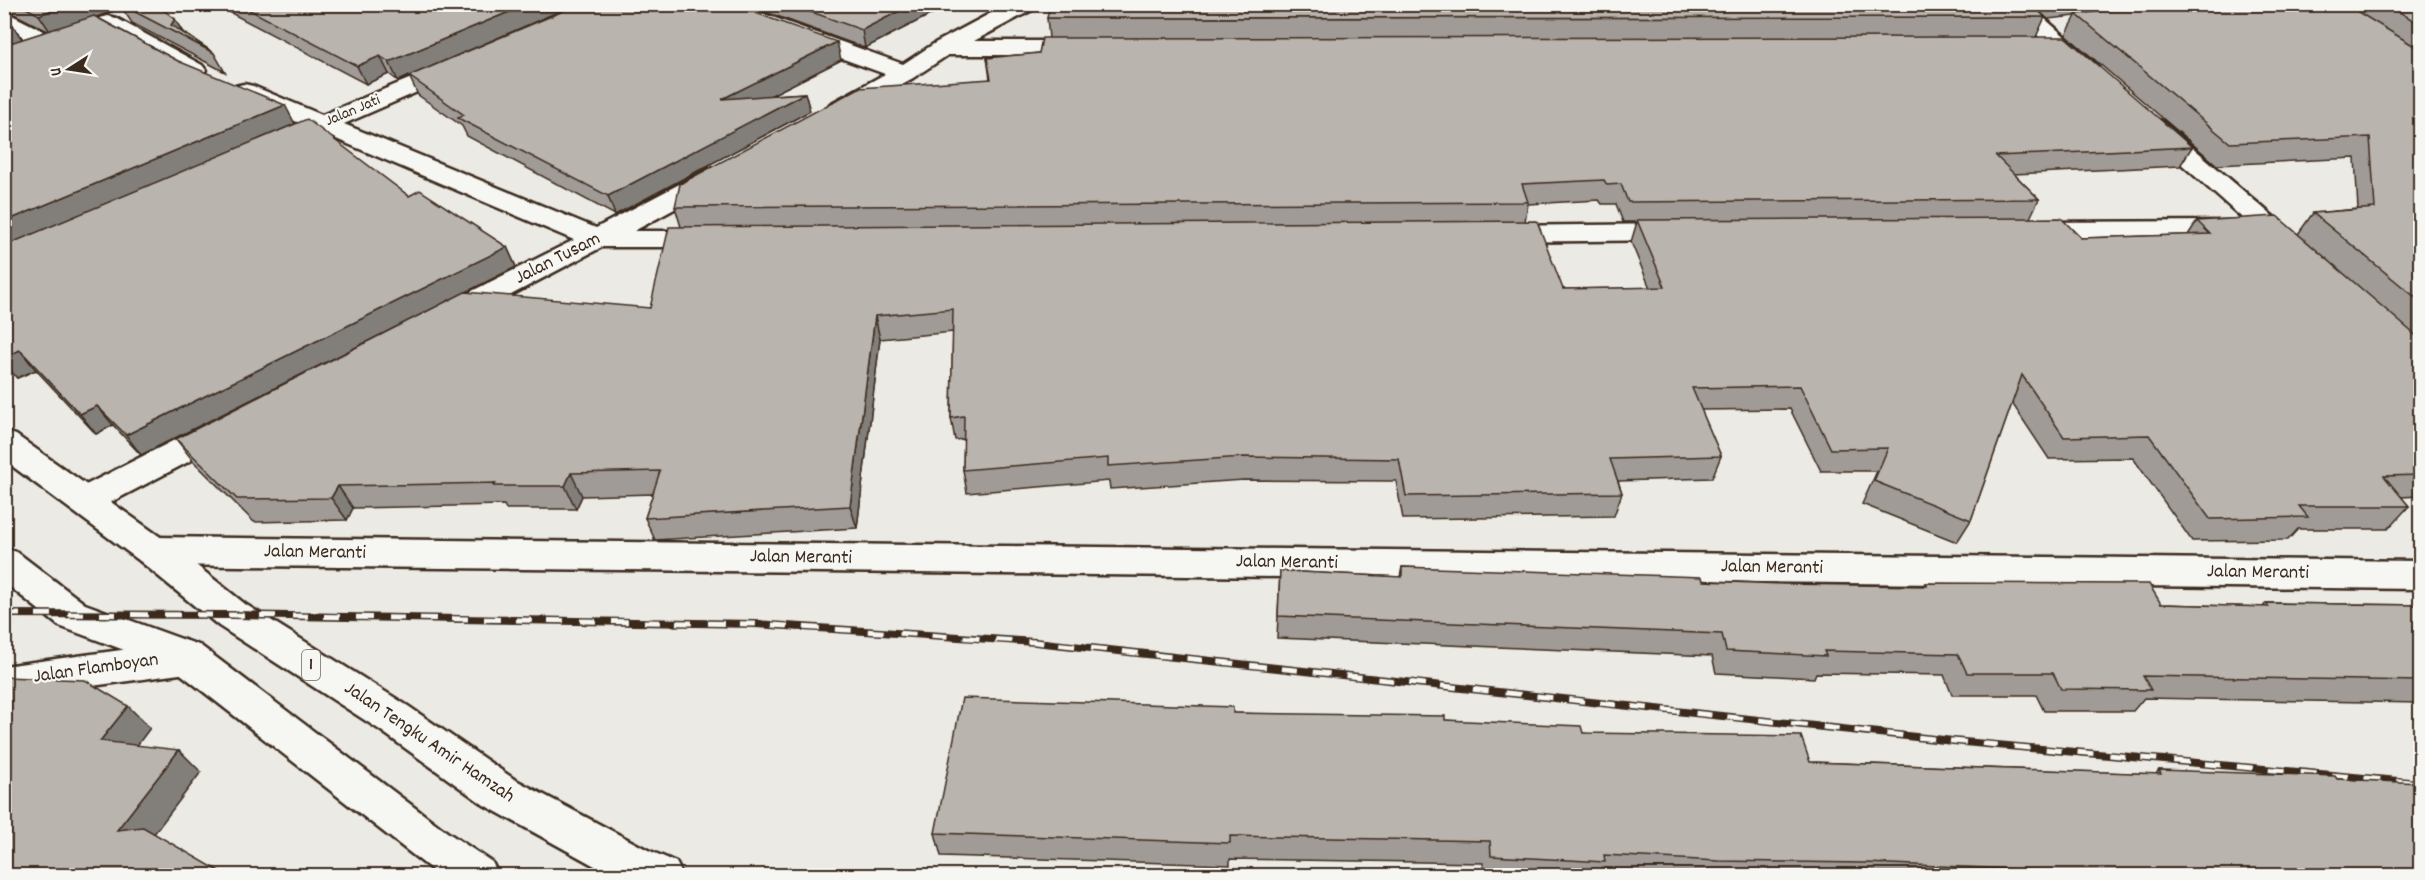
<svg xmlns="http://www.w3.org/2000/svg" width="2425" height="880" viewBox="0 0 2425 880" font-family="Dekko,sans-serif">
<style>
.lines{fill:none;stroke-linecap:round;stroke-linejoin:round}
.minor-casing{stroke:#3b2a1e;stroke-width:5}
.major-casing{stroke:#3b2a1e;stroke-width:5}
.minor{fill:#f6f6f2;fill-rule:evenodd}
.major{fill:#f6f6f2;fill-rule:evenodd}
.rail-casing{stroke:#3b2a1e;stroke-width:8}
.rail{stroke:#f6f6f2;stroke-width:5;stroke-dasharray:16;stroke-linecap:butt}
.wall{fill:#a09b96;stroke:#3b2a1e;stroke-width:1.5;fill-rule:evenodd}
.shaded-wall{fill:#827e7a;stroke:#3b2a1e;stroke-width:1.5}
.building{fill:#bab4ae;stroke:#3b2a1e;stroke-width:1.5}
.labels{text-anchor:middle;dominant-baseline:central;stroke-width:4.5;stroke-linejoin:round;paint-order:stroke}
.far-street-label{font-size:16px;fill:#3b2a1e;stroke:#f6f6f2}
.shield{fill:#f6f6f2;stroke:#73675e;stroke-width:1.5}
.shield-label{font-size:18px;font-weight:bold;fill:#3b2a1e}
.street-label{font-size:20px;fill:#3b2a1e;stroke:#f6f6f2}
</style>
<rect width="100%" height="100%" fill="#ebeae5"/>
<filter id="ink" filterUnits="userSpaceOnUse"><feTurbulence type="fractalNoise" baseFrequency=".0167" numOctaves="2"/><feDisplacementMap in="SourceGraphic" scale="12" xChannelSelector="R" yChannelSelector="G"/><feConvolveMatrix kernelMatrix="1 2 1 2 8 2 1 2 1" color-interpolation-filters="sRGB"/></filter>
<g filter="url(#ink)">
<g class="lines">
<defs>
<g id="minor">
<path d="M702,4H736L903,64L935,43L1008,4H1037L1034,9L974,41H1085L1093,43L1097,48L1093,53L1085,55H948L913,78L848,114L839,116L830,114L827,109L830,104L885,74L705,9Z"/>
<path d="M2003,4H2028L2093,61L2097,66L2093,71L2085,73L2077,71Z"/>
<path d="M4,11L57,38L61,43L57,48C39,53 20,36 4,28Z"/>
<path d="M108,16L116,18L202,65L206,70L202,75L194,77L186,75L100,28L97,23L100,18Z"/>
<path d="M455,60L463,62L467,67L463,72L344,124L596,228L708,169L717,167L726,169L730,175L726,181L634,231H712L722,233L726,239L722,245L712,247H602L460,322L449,325L438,322L434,315L438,308L574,240L322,133L312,136L303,133L299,128L302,124L235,96L232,91L235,86L244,84L253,86L322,115Z"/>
<path d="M2153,118L2162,121L2303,242L2307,248L2303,254L2293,257L2283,254L2144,131L2140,126L2144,121Z"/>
<path d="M2236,221L2246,223L2250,229L2246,235L2236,237L2029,238L2019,236L2015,230L2019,224L2029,222Z"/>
<path d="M1678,224L1688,226L1692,232L1688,238L1678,240L1495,242L1485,240L1481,234L1485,228L1495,226Z"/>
<path d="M224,418L236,421L240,429L236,437L96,510L84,514L72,510L67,501L72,492L212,421Z"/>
<path d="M153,537L2420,561V589L153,565L140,561L135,551L140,541Z"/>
<path d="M187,641L201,646L206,657L201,668L187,673L4,698V666Z"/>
</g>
<g id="major">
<path d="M4,431L16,435L166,541L245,604L408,706L514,779L648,850L676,862L683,876H613L484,805L380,730L219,626L140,561L4,460Z"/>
<path d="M4,548L17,552L85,604L201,646L447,832L492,862L499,876H440L173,668L59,626L4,582Z"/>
</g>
</defs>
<use href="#minor" class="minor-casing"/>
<use href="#major" class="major-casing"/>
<use href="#minor" class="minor"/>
<use href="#major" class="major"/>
<defs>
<path id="rail" d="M4,614L232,615L755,624L1035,642L1953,741L2420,783"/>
</defs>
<use href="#rail" class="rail-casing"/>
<use href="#rail" class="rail"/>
</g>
<g class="wall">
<path d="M4,4H156L183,32L214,53L225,72L132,23L122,8L96,17L295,124L409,196L507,247L516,267L141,455L113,425L96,434L36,370L17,378L4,363V20L12,24L23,39L48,31L4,9Z"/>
<path d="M214,4H576L398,81L389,74L366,84Z"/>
<path d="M744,4H951L865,48Z"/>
<path d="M2031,4H2345L2348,6L2349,4H2421V496L2401,497L2409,506L2388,529H2298L2288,540L2192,541L2133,458L2049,459L2012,403L1971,520L1957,542L1862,504L1877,471H1821L1790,409L1701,410L1721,456L1712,478L1618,481L1622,493L1614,516L1403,519L1396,481L1244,480L1110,489L1109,481L967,493L963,470L964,439L955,440L951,418L953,332L880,339L857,528L655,540L645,518L653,494L582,496L576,509H506L504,505L353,508L347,520L254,522L194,462L176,439L650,308L681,227L675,207L990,79L987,58L1039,53L1049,38L1047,18L2045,17L2036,37L2192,147L2180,166L2014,174L2039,199L2030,218L2081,238L2188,235L2197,221L2298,234L2313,213L2358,209L2355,158L2217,165L2066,35L2076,16L2048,19ZM1599,200L1602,204H1616L1623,222H1637L1631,242L1650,288L1563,289L1525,221L1528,204Z"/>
<path d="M841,60L771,95L805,93L810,111L615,215L467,136L462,126L418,95L409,76Z"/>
<path d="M1402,567L1783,584L1923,586L1925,583L2161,604L2263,607L2266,603L2421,605V703L2144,698L2133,711H2044L2036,695H1952L1944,675L1816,673L1814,678L1716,673L1712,656L1277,638L1280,571L1400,577Z"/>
<path d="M1233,713L1445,720L1583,733L1810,762L2156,774L2159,770L2337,779L2421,876H1484L1483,863L1230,859V865L941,856L935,833Z"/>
</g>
<g class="shaded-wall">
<path d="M69,4H120L122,8L51,33L39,15Z"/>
<path d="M528,4H576L398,81L389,62Z"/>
<path d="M913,4H951L865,48L862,30Z"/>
<path d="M175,19L186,38L171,25Z"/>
<path d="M12,24L24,42L4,49V26Z"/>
<path d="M837,42L841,60L728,117L722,99Z"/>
<path d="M380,56L389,74L366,84L357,66Z"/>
<path d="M805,93L810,111L615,215L608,196Z"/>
<path d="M285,105L295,124L4,247V222Z"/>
<path d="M507,247L516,267L141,455L126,435Z"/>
<path d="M875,316L880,339L857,528L850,506Z"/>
<path d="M20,350L36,370L17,378L4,363V357Z"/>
<path d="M97,406L113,425L96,434L80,414Z"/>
<path d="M571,473L582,496L576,509L565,486Z"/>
<path d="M338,486L353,508L347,520L331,498Z"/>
<path d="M128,706L150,728L124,763L100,741Z"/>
<path d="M179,750L201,772L141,851L117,830Z"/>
</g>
<g class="building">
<path d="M19,4H69L39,15Z"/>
<path d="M120,4H156L175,19L171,25L214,53Z"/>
<path d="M238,4H528L389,62L380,56L357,66Z"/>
<path d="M580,4H730L837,42L722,99L805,93L608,196L458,118L464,115L409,76Z"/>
<path d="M789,4H913L862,30Z"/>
<path d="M1050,4H2031L2045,17L1047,18Z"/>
<path d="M2174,4H2345L2421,50V302L2313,213L2375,208L2370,137L2230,143L2076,14Z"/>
<path d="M2386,4H2421V25Z"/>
<path d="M94,16L178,61L285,105L4,222V45Z"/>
<path d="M4,20L12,24L4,26Z"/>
<path d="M2065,37L2192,147L1996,156L2039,199L1628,202L1621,184L1607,185L1604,180L1522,184L1528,202L675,207L680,184L859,88L991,79L987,58L1039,53L1042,38Z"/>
<path d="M307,119L409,196L420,190L507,247L126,435L97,406L80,414L20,350L4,357V246Z"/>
<path d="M2277,216L2421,340V475L2384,476L2409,506H2299L2308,517L2210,519L2149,435L2064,437L2022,375L1971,520L1874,481L1888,448L1831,449L1800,386L1692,388L1721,456L1610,459L1622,493L1406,496L1399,459L1244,457L1108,466V458L963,470L964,416L951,418L953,309L875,316L850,506L645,518L660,471L571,473L565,486H494L496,483L338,486L331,498L237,499L176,439L465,292L650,308L669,227L1537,221L1563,289L1665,287L1637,220L2061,218L2081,238L2210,234L2197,221Z"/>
<path d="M1402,567L1702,577L1703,581L1783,584L1927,586L1925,583L2149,584L2161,604L2269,607L2266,603L2421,605V681L2143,676L2151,690L2061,689L2053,673H1967L1958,654L1824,651L1826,656L1726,651L1722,634L1278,616L1280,571L1402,577Z"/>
<path d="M4,677L85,680L128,706L100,741L179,750L117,830L143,827L228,876H4Z"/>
<path d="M962,698L1233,707V713L1445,716V720L1581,726L1583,733L1801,736L1810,762L2161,774L2159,770L2335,776L2337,779L2421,783V876H2038L2036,870L1866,863L1719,861L1604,855L1605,862L1491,856L1490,841L1230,836V843L935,833Z"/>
</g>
</g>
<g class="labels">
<g class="far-street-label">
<text transform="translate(353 111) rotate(-23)">Jalan Jati</text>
</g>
<rect class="shield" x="302" y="650" width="18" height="30" rx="4.5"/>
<g class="shield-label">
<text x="311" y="665">1</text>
</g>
<g class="street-label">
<text transform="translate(558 259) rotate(-27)">Jalan Tusam</text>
<text transform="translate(315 553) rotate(1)">Jalan Meranti</text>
<text transform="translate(801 558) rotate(1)">Jalan Meranti</text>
<text transform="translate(1287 563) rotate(1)">Jalan Meranti</text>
<text transform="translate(1772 568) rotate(1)">Jalan Meranti</text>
<text transform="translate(2258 573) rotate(1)">Jalan Meranti</text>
<text transform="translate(96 669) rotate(-8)">Jalan Flamboyan</text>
<text transform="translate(429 743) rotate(34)">Jalan Tengku Amir Hamzah</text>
</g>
</g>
<rect width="2425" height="880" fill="none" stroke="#f6f6f2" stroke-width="24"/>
<rect x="12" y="12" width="2401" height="856" fill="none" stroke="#3b2a1e" stroke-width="2" filter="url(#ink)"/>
<g transform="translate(69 69) rotate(258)" stroke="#f6f6f2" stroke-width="4.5" paint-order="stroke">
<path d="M0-4.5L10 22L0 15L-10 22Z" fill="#3b2a1e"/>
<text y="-9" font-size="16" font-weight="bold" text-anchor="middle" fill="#3b2a1e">U</text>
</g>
</svg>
